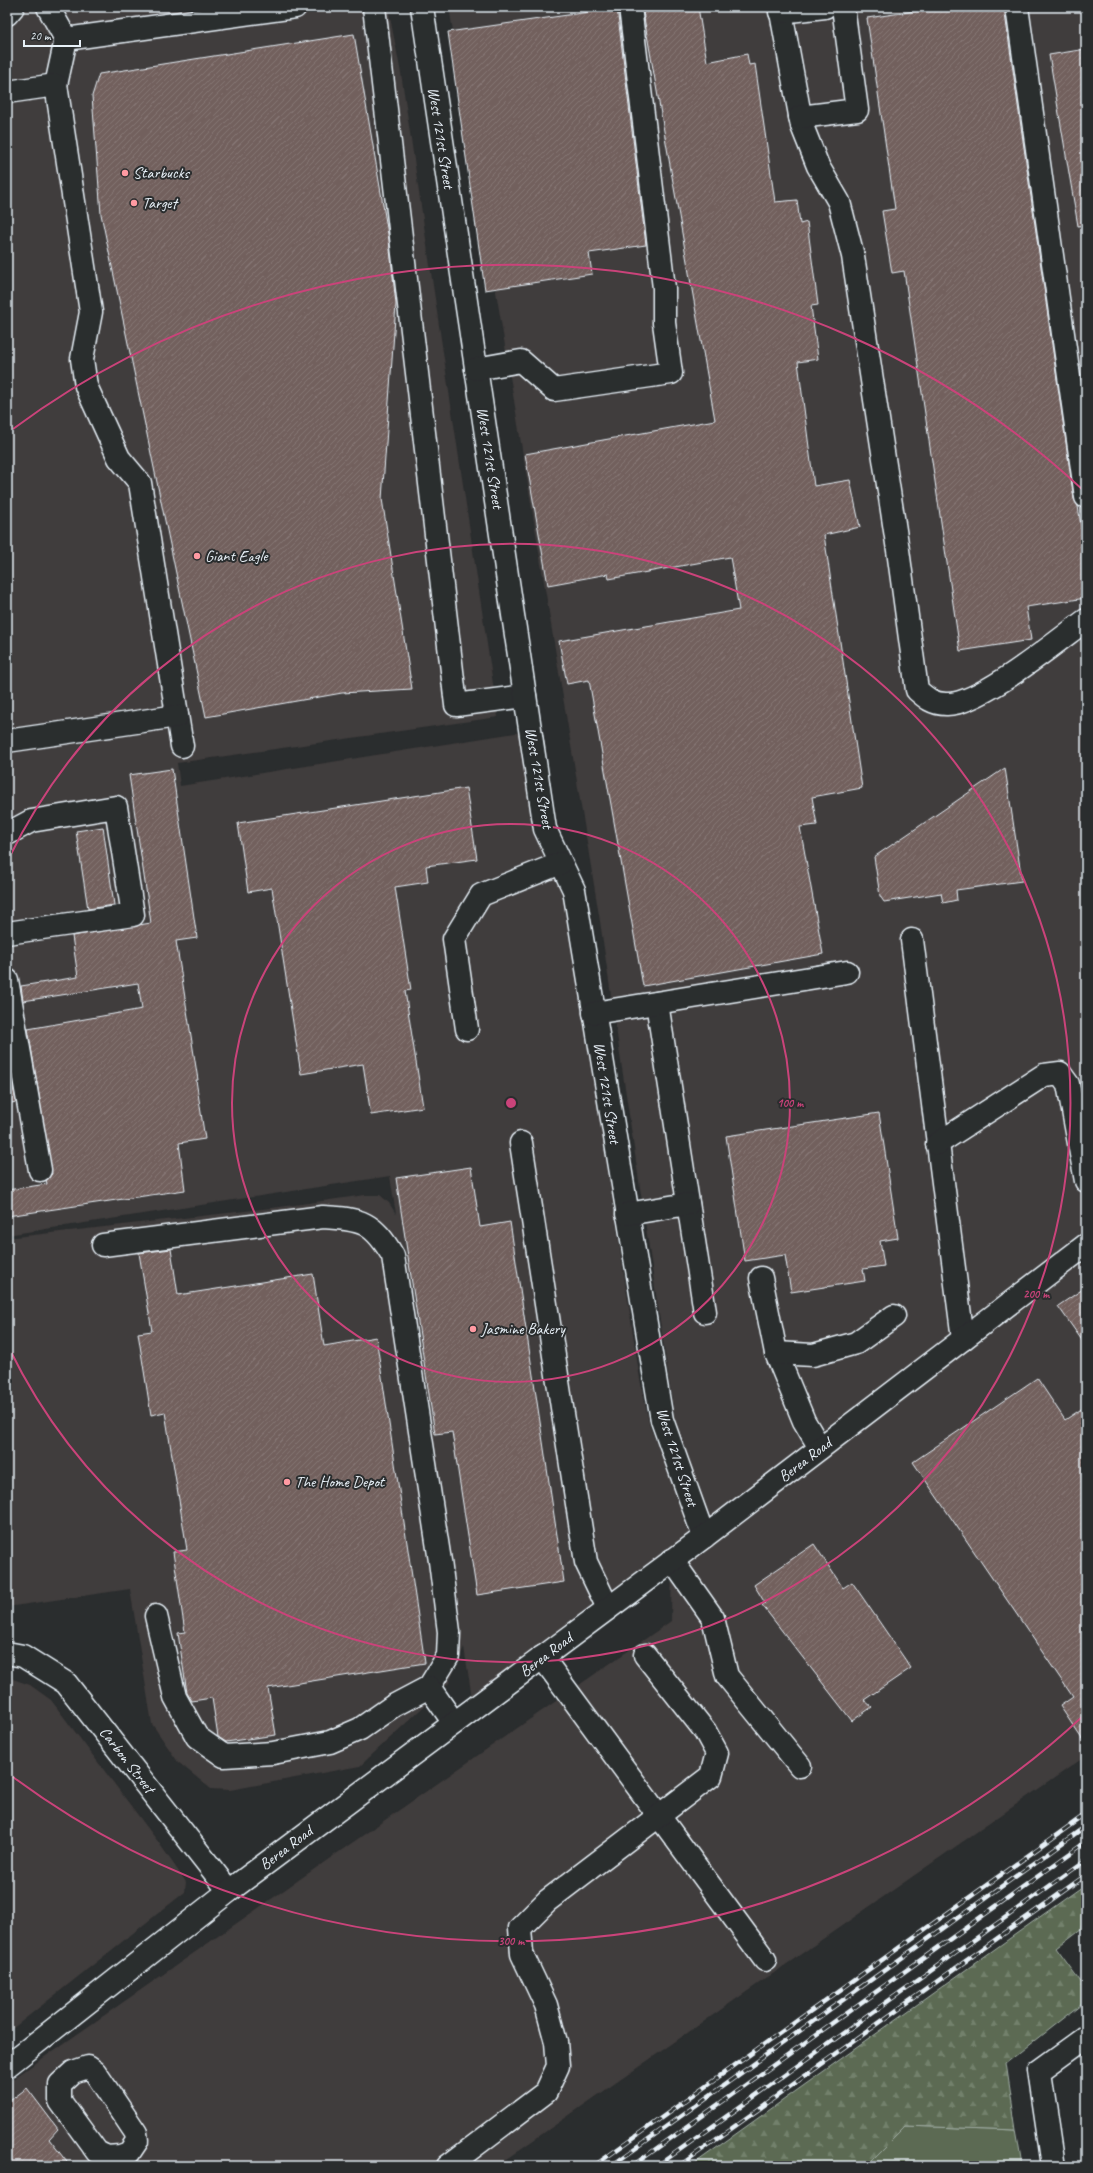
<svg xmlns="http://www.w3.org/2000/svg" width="1093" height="2173" viewBox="0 0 1093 2173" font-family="Caveat,sans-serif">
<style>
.built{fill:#403c3c}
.green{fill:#5b6b53;stroke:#a2aea6}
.forest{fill:url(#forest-firs);stroke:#a2aea6}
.building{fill:url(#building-hatch);stroke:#e8f1f8}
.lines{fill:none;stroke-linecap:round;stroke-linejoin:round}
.minor-casing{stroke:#e8f1f8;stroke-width:25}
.major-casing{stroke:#e8f1f8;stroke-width:25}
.minor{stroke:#2a2d2e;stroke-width:22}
.major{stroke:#2a2d2e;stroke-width:22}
.rail-casing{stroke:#e8f1f8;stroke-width:4.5}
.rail{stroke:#2a2d2e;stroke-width:3;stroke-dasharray:9;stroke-linecap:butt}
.ring{fill:none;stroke:#ca437a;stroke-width:2}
.poi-dot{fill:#ff9aa2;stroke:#2a2d2e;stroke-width:1.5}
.labels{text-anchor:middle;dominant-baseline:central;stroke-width:4;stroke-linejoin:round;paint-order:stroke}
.street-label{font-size:16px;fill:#e8f1f8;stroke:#2a2d2e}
.poi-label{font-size:16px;fill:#e8f1f8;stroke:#2a2d2e;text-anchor:start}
.centre{fill:#ca437a;stroke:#2a2d2e;stroke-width:2}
.ring-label{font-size:12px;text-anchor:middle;font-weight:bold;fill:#ca437a;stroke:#2a2d2e;stroke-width:4;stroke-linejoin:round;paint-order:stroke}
</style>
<defs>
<pattern id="forest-firs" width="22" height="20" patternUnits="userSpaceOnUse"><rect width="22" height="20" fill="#5b6b53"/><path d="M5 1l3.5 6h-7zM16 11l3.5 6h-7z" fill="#73816c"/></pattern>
<pattern id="building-hatch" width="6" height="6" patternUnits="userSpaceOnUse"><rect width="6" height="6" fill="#72605d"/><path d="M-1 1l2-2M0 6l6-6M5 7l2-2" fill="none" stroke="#867775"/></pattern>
</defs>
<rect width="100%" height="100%" fill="#2a2d2e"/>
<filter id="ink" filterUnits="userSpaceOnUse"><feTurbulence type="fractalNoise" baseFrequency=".025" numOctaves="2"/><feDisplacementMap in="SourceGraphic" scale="8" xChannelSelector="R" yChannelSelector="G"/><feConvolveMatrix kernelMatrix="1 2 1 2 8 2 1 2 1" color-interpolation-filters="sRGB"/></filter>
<g filter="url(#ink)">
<g class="built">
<path d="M7,7H388L401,73L498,717L177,763L180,786L522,732L566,895L640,1379L650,1427L673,1481L674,1414L599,915L449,7H1086V1756L496,2166H7V2083L671,1621L672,1555L473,1704L464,1647L449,1683L360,1766L230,1790L211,1789L178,1762L152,1724L130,1589L7,1607V1238L280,1207L365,1195H380L389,1203L396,1214L390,1176L7,1235Z"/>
<path d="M7,1677L30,1685L51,1700L159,1843L186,1882L185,1892L7,2033Z"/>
</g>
<path class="green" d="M906,2126L1016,2130L1022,2166H866Z"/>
<path class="forest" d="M1086,1884V1925L1056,1948L1086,1989V2000L1006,2063L1016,2130L906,2126L866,2166H691Z"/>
<g class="building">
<path d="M672,7H698L707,62L747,54L749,65L755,64L775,202L797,200L800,224L807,222L818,305L811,306L818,359L798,362L814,486L850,480L860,527L824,535L862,788L812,797L817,825L800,827L823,954L643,986L589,680L567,684L559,641L739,610L730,557L609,579L608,574L548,585L525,454L715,420L643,12Z"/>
<path d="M943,7H1004L1074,499L1078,506L1086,560V598L1026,607L1031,640L960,651L904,271L892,273L882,211L895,209L867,18Z"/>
<path d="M617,8L646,245L589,253L592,274L485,290L448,32Z"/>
<path d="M354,34L389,240L396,304L382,499L412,689L342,693L206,717L101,214L92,96L99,74Z"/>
<path d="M1086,49V225L1078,226L1049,55Z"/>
<path d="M1005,768L1022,881L956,890L957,900L943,903L941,893L884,902L880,896L874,857Z"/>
<path d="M172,769L197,938L176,941L198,1080H196L205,1139L179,1143L185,1190L7,1216V1190L47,1184L46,1180L52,1174L28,1029L142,1009L138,983L23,1001L21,986L78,977L72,936L151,923L129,775Z"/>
<path d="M466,788L477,859L426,866L428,882L395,887L411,990L405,991L423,1107L371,1115L363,1064L301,1074L272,888L248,892L238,823Z"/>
<path d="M103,827L114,905L88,909L76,831Z"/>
<path d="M7,1053L16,1102L7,1104Z"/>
<path d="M879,1113L898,1238L880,1241L884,1266L863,1269L865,1281L791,1292L785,1255L745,1261L726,1136Z"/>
<path d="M471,1167L480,1227L510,1222L564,1582L477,1595L452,1432L435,1434L396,1178Z"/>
<path d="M171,1249L178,1295L313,1274L324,1346L376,1337L425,1663L268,1688L276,1735L226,1742L218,1737L212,1698L192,1701L187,1693L178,1633L185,1632L173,1552L187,1550L165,1412L151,1415L138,1333L152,1331L139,1253Z"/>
<path d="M1086,1287V1346L1058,1306Z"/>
<path d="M1037,1378L1065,1420L1086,1406V1745L1060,1706L1073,1697L913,1462Z"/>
<path d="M814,1544L843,1588L852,1582L911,1668L864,1700L872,1707L852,1721L762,1605L765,1603L754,1585Z"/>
<path d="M27,2088L58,2129L49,2139L70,2166H7V2103Z"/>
</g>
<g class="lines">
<defs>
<g id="minor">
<path d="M48,7L66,39"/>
<path d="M374,7L456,705L525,696"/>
<path d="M422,7L545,829L574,890L662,1420L704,1537"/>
<path d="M780,7L802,126L818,166L839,202L853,256L898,550L917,690C926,698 933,704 946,704C979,706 1057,641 1086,620"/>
<path d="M1017,7L1086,497"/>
<path d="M780,12L825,7"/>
<path d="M7,14L13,7"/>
<path d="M56,85L66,39L295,7"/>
<path d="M7,92L56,85L91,312L82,359L86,386L119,458L140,483L182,746"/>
<path d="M800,117L857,110L843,7"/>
<path d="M476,369L521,361L554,390L671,373L664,323V288L630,7"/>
<path d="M7,741L177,716"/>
<path d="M7,834L31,821L116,807L133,915L7,933"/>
<path d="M912,940L963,1339"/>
<path d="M7,980L40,1170"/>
<path d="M657,1003L705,1312"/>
<path d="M594,1013L847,972"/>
<path d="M467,1029L454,939L481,895L561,863"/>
<path d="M521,1143L586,1562L608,1608"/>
<path d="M937,1144L1044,1075L1060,1073L1068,1084L1086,1181"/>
<path d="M627,1214L688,1204"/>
<path d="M103,1245L323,1217C362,1219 373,1222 393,1256L440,1561L449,1632L448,1656L429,1687"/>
<path d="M761,1278L776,1353L804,1421L820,1448"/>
<path d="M776,1353L813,1355L856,1343L894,1316"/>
<path d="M672,1560L713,1618L727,1676L800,1766"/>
<path d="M156,1616L175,1697L197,1737L224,1756L273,1753L330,1742L360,1729L393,1706L429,1687L454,1723"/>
<path d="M7,1653L23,1656L66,1683L229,1891"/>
<path d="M542,1657L765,1960"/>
<path d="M88,2067L95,2072L136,2133L137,2141L129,2153L120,2156L107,2157L97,2152L60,2101V2084L73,2072Z"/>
<path d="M448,2166L546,2092L558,2066L556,2042L546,2005L522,1954L520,1928L547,1901L711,1776L717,1753L705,1731L645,1655"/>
<path d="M1053,2166L1039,2071L1086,2037"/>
</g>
<path id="major" d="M7,2066L229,1891L704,1537L1086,1245"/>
</defs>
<use href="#minor" class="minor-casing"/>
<use href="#major" class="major-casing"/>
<use href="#minor" class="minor"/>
<use href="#major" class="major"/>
<defs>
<g id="rail">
<path d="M594,2166L1086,1814"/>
<path d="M611,2166L1086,1826"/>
<path d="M632,2166L1086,1842"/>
<path d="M657,2166L1086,1860"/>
<path d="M679,2166L1086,1875"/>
</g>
</defs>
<use href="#rail" class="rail-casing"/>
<use href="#rail" class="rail"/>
</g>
</g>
<g class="ring">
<circle cx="511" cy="1103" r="279"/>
<path d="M9 858A559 559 0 1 1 9 1348"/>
<path d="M1083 1716A838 838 0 0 1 13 1777M13 429A838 838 0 0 1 1083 490"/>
</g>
<g class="poi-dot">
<circle cx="125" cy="173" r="4"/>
<circle cx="134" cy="203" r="4"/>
<circle cx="197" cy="556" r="4"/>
<circle cx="473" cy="1329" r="4"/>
<circle cx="287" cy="1482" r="4"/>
</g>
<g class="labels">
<g class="street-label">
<text transform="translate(441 138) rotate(81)">West 121st Street</text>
<text transform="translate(490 458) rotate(81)">West 121st Street</text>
<text transform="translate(539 778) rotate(80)">West 121st Street</text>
<text transform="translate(607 1093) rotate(81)">West 121st Street</text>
<text transform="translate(677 1457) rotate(72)">West 121st Street</text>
<text transform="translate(805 1460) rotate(-37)">Berea Road</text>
<text transform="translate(546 1655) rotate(-37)">Berea Road</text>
<text transform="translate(127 1760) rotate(52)">Carbon Street</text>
<text transform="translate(286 1848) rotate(-37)">Berea Road</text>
</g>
<g class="poi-label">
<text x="133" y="173">Starbucks</text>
<text x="142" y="203">Target</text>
<text x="205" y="556">Giant Eagle</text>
<text x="481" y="1329">Jasmine Bakery</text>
<text x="295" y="1482">The Home Depot</text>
</g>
</g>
<circle cx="511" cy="1103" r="6" class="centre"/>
<g class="ring-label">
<text x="790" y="1107">100 m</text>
<text x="1036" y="1298">200 m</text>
<text x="511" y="1945">300 m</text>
</g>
<rect width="1093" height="2173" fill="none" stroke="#2a2d2e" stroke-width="24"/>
<rect x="12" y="12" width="1069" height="2149" fill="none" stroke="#e8f1f8" stroke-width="1.5" filter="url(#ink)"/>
<path d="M24 40v6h56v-6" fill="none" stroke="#e8f1f8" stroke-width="2"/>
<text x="30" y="40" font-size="12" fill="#e8f1f8" stroke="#2a2d2e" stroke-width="3" paint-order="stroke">20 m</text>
</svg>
